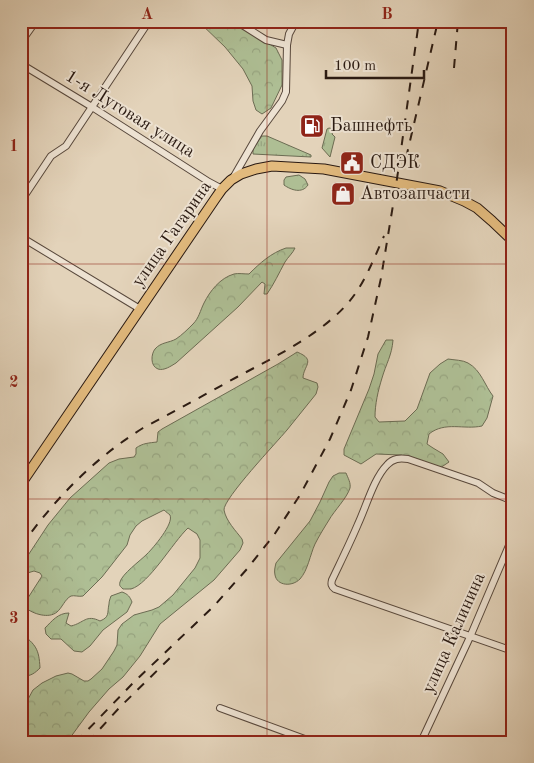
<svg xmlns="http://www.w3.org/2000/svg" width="534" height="763" viewBox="0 0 534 763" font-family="'Old Standard TT',serif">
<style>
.grass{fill:url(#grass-tufts);stroke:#6c6c53}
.forest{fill:url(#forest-crowns);stroke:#6c6c53}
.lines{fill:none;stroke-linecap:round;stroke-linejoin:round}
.minor-casing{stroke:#58483c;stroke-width:8}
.major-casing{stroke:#2a1a12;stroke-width:11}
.minor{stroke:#ede2d2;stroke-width:6}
.major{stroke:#e2ba7d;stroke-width:9}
.rail{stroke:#2a1a12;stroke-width:2;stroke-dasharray:9 9;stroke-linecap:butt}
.grid{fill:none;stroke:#8f2418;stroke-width:1;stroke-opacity:0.55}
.labels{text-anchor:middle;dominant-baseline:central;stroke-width:4;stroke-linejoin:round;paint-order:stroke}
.street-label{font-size:18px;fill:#2a1a12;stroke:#ede2d2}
.poi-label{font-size:18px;fill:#2a1a12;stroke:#ede2d2;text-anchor:start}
.neatline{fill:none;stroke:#8f2418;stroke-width:2}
.grid-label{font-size:16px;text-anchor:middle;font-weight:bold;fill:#8f2418}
</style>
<defs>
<pattern id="grass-tufts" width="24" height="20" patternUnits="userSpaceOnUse" patternTransform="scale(1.25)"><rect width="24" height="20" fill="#aebe94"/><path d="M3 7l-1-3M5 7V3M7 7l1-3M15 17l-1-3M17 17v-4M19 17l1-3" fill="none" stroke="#96a37f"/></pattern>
<pattern id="forest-crowns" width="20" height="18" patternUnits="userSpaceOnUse" patternTransform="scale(1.25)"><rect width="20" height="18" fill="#aebe94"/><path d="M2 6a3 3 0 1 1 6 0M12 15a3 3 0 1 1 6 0" fill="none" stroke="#96a37f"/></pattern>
</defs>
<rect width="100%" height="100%" fill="#e3d3ba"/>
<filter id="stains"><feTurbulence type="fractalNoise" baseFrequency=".004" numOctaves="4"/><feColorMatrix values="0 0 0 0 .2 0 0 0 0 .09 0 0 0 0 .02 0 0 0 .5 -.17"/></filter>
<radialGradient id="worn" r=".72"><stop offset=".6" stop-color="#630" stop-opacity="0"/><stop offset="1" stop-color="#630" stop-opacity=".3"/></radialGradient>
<g class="grass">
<path d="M329,128L334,129L332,134L335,137L330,157L322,148L327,129Z"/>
<path d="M262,136H267L311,155V157L253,154V148Z"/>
</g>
<g class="forest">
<path d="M198,21H232L276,48L282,60V85L271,108L262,114L256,110L253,101L252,86L243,69L225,47Z"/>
<path d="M299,175L305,179L308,185C302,194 291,190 284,185V180L286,177Z"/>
<path d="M286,248H295C293,253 288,257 285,262C279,273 274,284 267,294H264L265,284L262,282L238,307L176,363C171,366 164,371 158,369C150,366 151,354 155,349C161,342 169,343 176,339C182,335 188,329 193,324C199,318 200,311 204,303C210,291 220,278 234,274C238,273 244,274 249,274C260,263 271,253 286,248Z"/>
<path d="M386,340H393C392,355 386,364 382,378C378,391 375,404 375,417L379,422L405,421L417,409L430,373L440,364L448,359C454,360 463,360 468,363C481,370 485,386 493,396L487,418L482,426C464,430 445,421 429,434L427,444L433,448L443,454L449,462L440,468L401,455L376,454L361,464L344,455V449L369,389L374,374L378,354Z"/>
<path d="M297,352C317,360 303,366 303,378L317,383L318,387L316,394C306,406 297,418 287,430C277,442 223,499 224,510C226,521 236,531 242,539L243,543L240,550L214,580L160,624L140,656L123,677L109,689L89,712L67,742H21V712L33,690L42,683L56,676L68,673L72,674L84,681H88L91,679L102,669L114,651L117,645L118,630L122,624L134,615L152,610L159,607L173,595L195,568L200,558V540L197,534L188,528C173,542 149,584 131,589C130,589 124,589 123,589C120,586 119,586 120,582C122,574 140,561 147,554C153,548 174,524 170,515C169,514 166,512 164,510L142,521L136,526L130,535L127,545L102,577L83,596C79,597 74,595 71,596C65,599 62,608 57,612C49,619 33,614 26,608V601L42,576L40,573L34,571L21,575V566L48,525L70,498L109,463L119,459L134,457L136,454V448C143,443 149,443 157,442L158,432L162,429L278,364L294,354Z"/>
<path d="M339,473H346C348,478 351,483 350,488C347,498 334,511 329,520C324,528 319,536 315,544C310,555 308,570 300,579C292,587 277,586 275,575C274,571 275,567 276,563L310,521L320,502L329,482L333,476Z"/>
<path d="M122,592C128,594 130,597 132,602L127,612L103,630L90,646L82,652L74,651L61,639H51L46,634L45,628C52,621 58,613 69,613L66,623L71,626C84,623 86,614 100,621C110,617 107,613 109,604C109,601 110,599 111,596Z"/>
<path d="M21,633C36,645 39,649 40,668C35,673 31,676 24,676L21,674Z"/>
</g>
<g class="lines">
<defs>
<g id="minor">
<path d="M236,21L266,40L287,45"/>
<path d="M21,42L36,21"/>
<path d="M21,64L92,107L209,182L222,189"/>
<path d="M233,178L260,131L282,101L286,92L287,45L289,34L296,21"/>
<path d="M21,208L23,204V198L51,156L66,146L149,21"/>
<path d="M21,237L140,309"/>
<path d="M513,501L493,493L478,483L408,459C400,458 393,458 387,465C374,478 366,507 358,524C350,543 341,561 332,580C331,584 331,586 335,589L513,651"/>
<path d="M220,708L313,742"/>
<path d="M421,742L470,637L513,536"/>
</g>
<path id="major" d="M21,484L215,199L222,189L231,180L241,174L256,169L272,166L324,169L440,191L464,201L477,208L492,221L513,241"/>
</defs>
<use href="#minor" class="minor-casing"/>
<use href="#major" class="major-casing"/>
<use href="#minor" class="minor"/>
<use href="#major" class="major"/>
<g class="rail">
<path d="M454,68L458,21"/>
<path d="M406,158L438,21"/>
<path d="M21,546C56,498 92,460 143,428C175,411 206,394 237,377C276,356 329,331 355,294C367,277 375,256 384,236"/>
<path d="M76,742L133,683L213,607L247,569L274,535L300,495L330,439L351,390L368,337L381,278L395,193L419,21"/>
<path d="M88,742L120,707L174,654"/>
</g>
</g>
<path class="grid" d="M267,21V742M21,264H513M21,499H513"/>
<defs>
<symbol id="fuel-square" viewBox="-11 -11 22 22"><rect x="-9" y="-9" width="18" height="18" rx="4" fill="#8f2418" stroke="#ede2d2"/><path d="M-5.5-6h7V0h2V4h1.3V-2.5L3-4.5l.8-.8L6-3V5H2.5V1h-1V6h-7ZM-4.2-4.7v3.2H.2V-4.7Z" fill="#fff"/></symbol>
<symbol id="civic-square" viewBox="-11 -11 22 22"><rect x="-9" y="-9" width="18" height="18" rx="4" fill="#8f2418" stroke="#ede2d2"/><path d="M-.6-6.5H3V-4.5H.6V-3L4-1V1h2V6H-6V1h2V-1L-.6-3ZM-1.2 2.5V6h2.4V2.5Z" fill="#fff"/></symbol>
<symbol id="shop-square" viewBox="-11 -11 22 22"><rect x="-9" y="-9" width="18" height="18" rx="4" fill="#8f2418" stroke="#ede2d2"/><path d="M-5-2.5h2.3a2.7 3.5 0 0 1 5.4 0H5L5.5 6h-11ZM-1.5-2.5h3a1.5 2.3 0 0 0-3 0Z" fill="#fff"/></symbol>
</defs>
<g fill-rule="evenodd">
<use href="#fuel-square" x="298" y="112" width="28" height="28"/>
<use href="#civic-square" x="338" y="149" width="28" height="28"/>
<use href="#shop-square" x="329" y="180" width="28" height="28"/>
</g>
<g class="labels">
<g class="street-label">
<text transform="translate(130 114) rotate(32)">1-я Луговая улица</text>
<text transform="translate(172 234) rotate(-55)">улица Гагарина</text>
<text transform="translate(454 633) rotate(-66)">улица Калинина</text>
</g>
<g class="poi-label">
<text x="330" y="126">Башнефть</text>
<text x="370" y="163">СДЭК</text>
<text x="360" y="194">Автозапчасти</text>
</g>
</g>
<rect width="534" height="763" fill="none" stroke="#e3d3ba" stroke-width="55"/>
<path d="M326 70v8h98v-8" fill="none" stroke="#2a1a12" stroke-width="2.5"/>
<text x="334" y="70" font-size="15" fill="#2a1a12" stroke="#ede2d2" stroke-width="4" paint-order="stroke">100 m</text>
<rect x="28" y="28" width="478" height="708" class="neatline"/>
<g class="grid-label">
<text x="147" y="19">A</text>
<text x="387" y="19">B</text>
<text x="14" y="151">1</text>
<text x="14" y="387">2</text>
<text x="14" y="623">3</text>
</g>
<rect width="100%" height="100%" filter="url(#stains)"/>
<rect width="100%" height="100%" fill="url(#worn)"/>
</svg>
